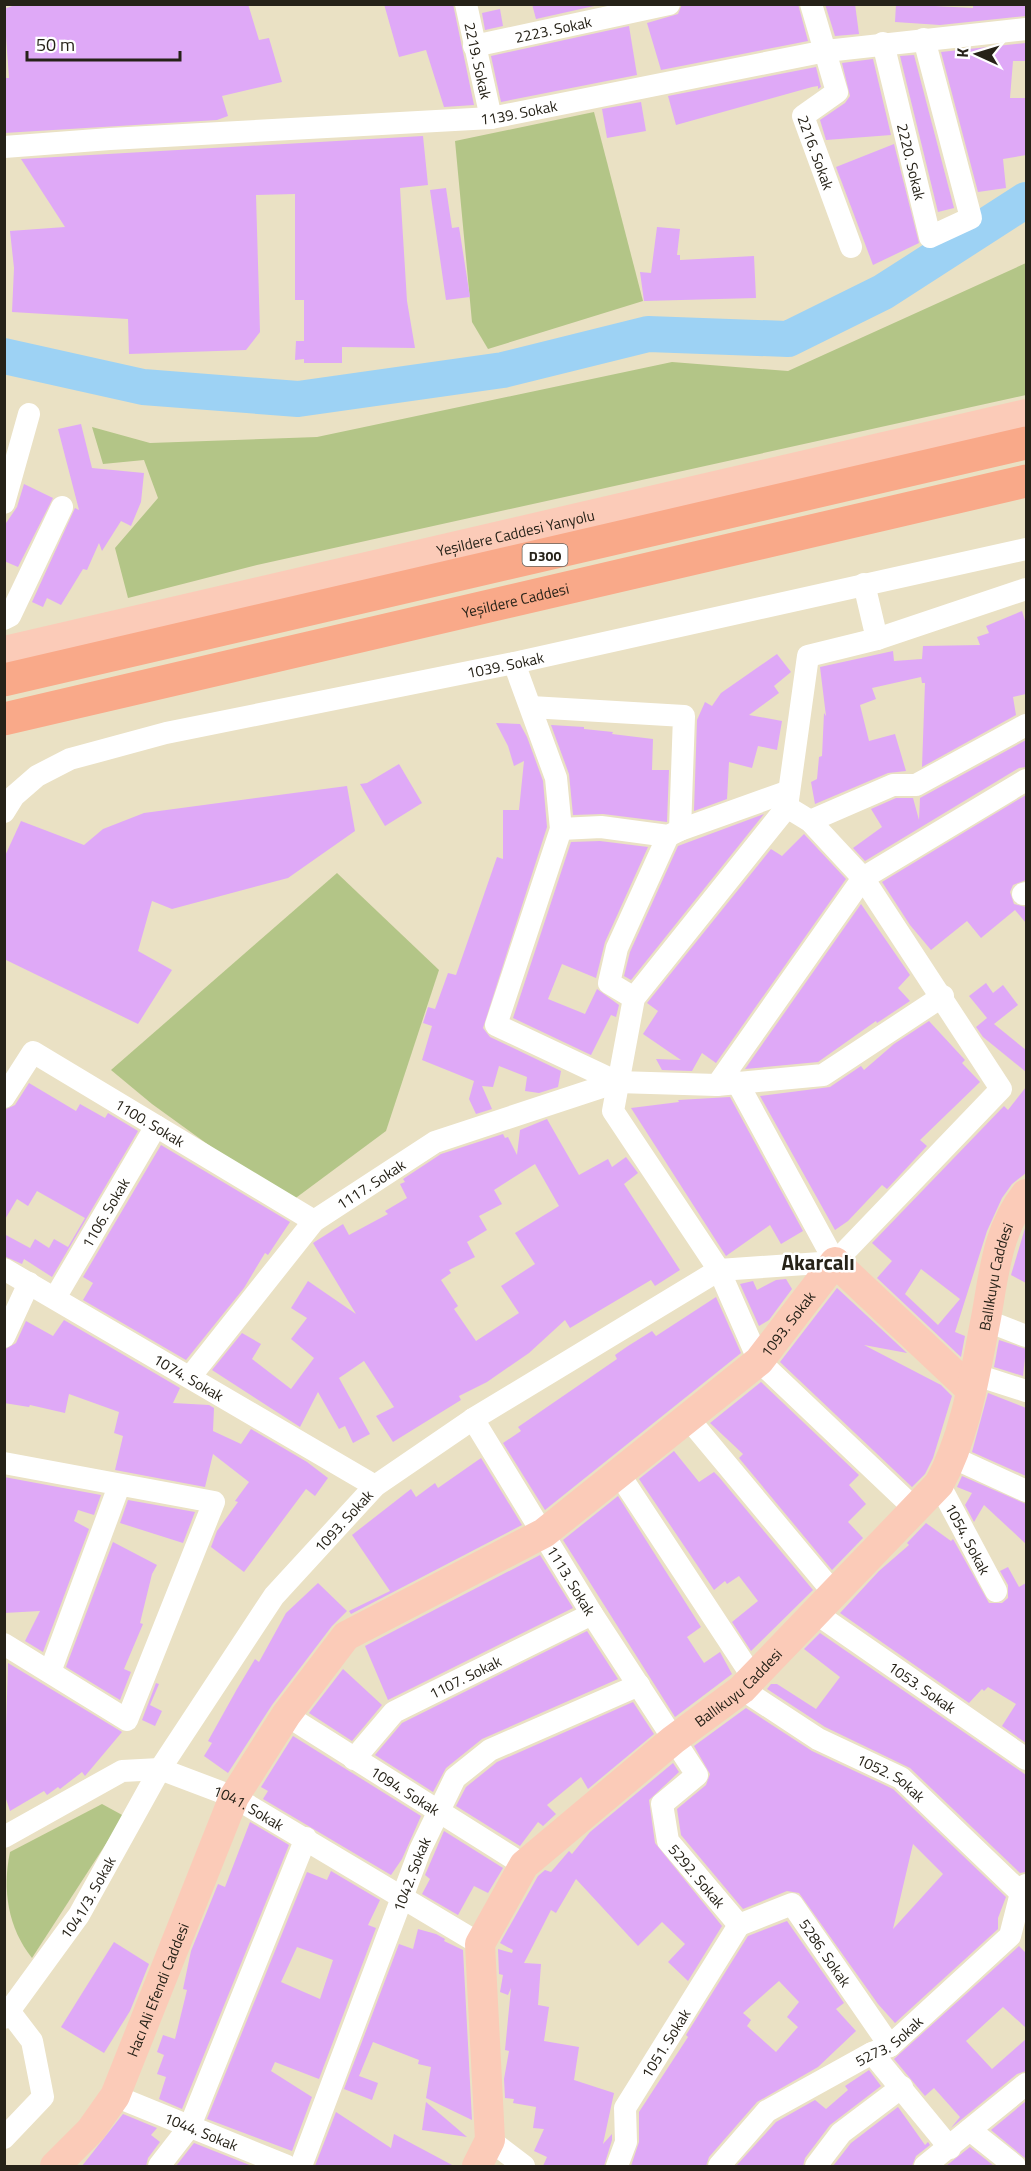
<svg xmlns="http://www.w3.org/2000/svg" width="1031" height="2171" viewBox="0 0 1031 2171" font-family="'Titillium Web',sans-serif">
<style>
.green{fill:#b3c587}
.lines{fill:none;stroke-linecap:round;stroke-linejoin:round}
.river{stroke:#9dd2f4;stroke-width:36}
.building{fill:#dfa9f7;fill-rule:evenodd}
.minor{stroke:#fff;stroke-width:22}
.major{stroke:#fbcbb8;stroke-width:30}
.highway{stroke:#f9a989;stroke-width:33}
.labels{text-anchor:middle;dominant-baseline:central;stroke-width:5;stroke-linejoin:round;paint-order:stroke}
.shield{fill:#fff;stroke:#67645d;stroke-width:1.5}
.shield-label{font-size:14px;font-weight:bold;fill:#262218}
.street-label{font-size:15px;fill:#262218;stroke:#fff}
.district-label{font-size:21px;font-weight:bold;fill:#262218;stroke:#fff}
</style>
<rect width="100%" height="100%" fill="#eae1c4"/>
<g class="green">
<path d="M594,112L643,301L488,349L472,322L455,141Z"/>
<path d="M1026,263V395L257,565L128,598L115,548L158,498L144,460L103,464L92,427L150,443L317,437L672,362L788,371Z"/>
<path d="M337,873L439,970L386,1131L289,1203L152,1104L111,1070Z"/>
<path d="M102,1804L124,1816L32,1958C8,1928 2,1890 10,1852Z"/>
</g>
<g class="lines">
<path class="river" d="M4,356L143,387L298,399L503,370L648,334L788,339L883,292L1026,200"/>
</g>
<g class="building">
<path d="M18,4H248L259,40L269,38L282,82L222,96L228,116L217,120L4,133L5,78H9L4,9Z"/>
<path d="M384,4H453L474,105L444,107L426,50L399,57Z"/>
<path d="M532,4H603L536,19Z"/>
<path d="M682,4H798L808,41L661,70L647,23L678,14Z"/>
<path d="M825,4H855L859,34L835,36Z"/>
<path d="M896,4L973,8V4H1026V16L940,25L895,22Z"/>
<path d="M500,9L503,26L485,30L482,13Z"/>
<path d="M629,26L637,75L501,102L491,56Z"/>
<path d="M1026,43V61H1013L1010,98H1026V155L1003,159L1006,188L978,192L941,52Z"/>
<path d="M914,55L954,208L938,212L900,56Z"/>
<path d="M873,59L891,135L826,140L820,120L845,103L850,96L842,63Z"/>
<path d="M816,67L821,87L818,89V86L812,87L676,125L668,96Z"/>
<path d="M641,102L646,131L607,138L602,109Z"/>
<path d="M423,136L428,185L400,188L407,301L415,348L342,347V363H304V359L295,360L296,341H304V300H295V194L256,195L260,332L246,350L129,354L128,319L12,312L14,268L10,231L65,227L21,159Z"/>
<path d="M894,144L919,243L873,265L836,167Z"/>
<path d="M446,188L452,228L459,227L470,297L446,300L430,190Z"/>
<path d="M657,227L680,229L677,255H680V260L754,256L756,298L644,301L640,272L651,273Z"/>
<path d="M81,424L92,468L144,473L141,502L131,526L121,521L102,551L99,543L87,570L83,569L61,605L47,598L43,607L32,602L75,508L79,510L58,429Z"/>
<path d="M24,484L53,498L18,567L4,561V526L17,507Z"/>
<path d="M1022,611L1026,624V694L1013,697L1016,715L922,767L925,683H922L921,677L872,688L876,699L860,705L869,741L895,734L906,771L888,773L815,804L811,782L817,779L819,757L822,756L824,713L826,716L820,667L893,651L894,661L922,659L923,646L980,645L977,637L989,633L986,626Z"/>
<path d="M777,654L791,672L774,686L779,693L749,715L782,721L777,750L758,746L752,768L729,762L727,799L694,811L697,720L705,702L712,706L721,693Z"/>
<path d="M496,723L520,724L527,737L543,781L547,827L483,1028L490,1037L561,1071L558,1087L539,1093L525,1091L527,1077L499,1066L493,1087L482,1086L492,1109L476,1114L469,1099L474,1081L422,1060L432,1026L423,1023L428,1007L435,1009L448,973L456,975L497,857L503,859V810H519L524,761L514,766L508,746Z"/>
<path d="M551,725L584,727V729L613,732L612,734L653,739L652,770H669L667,822L603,814L573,815L569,774Z"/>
<path d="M1026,740V767L1019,768L865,861L853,848L882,827L871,809L896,798H913L919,820L920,798Z"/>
<path d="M399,764L422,803L385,826L360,784L367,783Z"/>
<path d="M347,786L355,831L288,878L172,909L152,901L138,951L172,970L138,1024L4,959V858L21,821L84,845L103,829L144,813Z"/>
<path d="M1026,795V880L1013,885L1010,892L1014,904L1026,907V923L1015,910L981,938L967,921L931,950L910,925L882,882Z"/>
<path d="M764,814L631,980L624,976L630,952L678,846Z"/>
<path d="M804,834L846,879L716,1063L702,1053L692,1071L662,1070L656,1059L681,1060L643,1034L658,1011L647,1003L771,849L782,856Z"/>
<path d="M600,841L648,847L605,942L596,978L562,964L548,999L585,1014L597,989L619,1005L616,1017L611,1015L591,1055L513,1018L571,842Z"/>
<path d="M861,904L910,975L898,988L910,1001L877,1023L876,1021L818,1062L745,1069Z"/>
<path d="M986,983L993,993L1003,985L1018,1005L994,1024L1026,1050V1072L983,1037L976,1027L987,1018L969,996Z"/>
<path d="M929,1021L965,1060L962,1063L980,1082L920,1140L927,1146L887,1189L882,1185L848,1221L835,1230L760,1096L830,1087L861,1066L864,1070L894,1044Z"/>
<path d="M29,1083L76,1111L80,1104L105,1118L108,1113L138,1131L52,1277L24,1259L22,1264L4,1256V1234L30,1248L35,1239L49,1248L54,1239L68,1247L85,1218L37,1191L28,1206L17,1199L4,1221V1110L15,1105Z"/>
<path d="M1026,1087V1173L1012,1184L1002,1198L987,1231L955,1332L965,1336L961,1357L877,1278L892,1261L872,1243L1004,1106L1008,1110ZM921,1269L960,1299L938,1325L905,1294Z"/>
<path d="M730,1097L803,1231L781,1244L770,1225L726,1256L631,1108L679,1102L678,1100Z"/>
<path d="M547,1119L579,1175L608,1159L612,1167L626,1157L638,1173L624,1184L680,1270L655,1286L651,1280L570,1328L565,1320L529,1353L487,1382L459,1396L461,1400L393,1442L376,1416L394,1407L364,1361L339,1378L370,1434L353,1443L345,1426L339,1429L318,1392L300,1427L212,1370L242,1333L261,1344L252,1359L291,1389L314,1358L291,1339L307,1318L291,1308L308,1281L356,1314L313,1243L316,1241L343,1224L349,1235L388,1214L385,1211L407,1198L400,1184L405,1182L403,1179L441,1154L503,1134L505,1138L508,1137L517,1155L520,1130ZM535,1164L559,1206L515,1233L535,1264L501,1286L519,1313L476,1341L454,1309L458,1306L441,1280L451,1273L449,1270L475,1257L467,1242L487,1230L479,1216L502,1204L494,1190Z"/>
<path d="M161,1145L290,1222L268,1255L265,1253L244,1288L186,1360L83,1300L93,1283L83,1277Z"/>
<path d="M1026,1225V1283L1011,1275Z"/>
<path d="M786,1279L792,1289L769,1320L759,1326L740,1284L753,1281L757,1290L776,1280Z"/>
<path d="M837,1288L907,1353L864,1345L941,1385L952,1396L933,1458L925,1474L912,1487L780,1362Z"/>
<path d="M716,1297L741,1353L545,1510L503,1443L521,1431L518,1427L617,1359L615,1355L628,1346L652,1331L656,1336Z"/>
<path d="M64,1320L180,1388L173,1403L209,1405L214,1408L213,1431L241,1444L251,1429L307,1462L328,1478L315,1496L306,1489L244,1572L211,1547L217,1531L238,1502L235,1501L249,1482L213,1454L205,1487L115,1470L123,1436L114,1433L119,1412L69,1394L65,1413L30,1405L29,1407L4,1403V1350L16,1343L26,1321L53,1336Z"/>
<path d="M999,1340L1026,1349L1023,1376L994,1367Z"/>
<path d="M761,1382L859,1475L849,1485L866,1504L848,1522L863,1538L832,1570L739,1458L743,1454L710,1423Z"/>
<path d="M988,1393L1026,1408V1476L972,1452Z"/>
<path d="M674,1451L699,1482L714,1472L719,1477L813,1590L751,1651L732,1622L758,1601L739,1576L727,1584L725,1581L714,1590L639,1479Z"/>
<path d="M481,1458L522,1525L351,1614L349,1611L390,1591L352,1535L411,1489L416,1497L435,1483L438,1488Z"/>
<path d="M962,1476L1026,1504V1544L984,1505L974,1522L965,1505L972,1493L957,1487Z"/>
<path d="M4,1477L101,1495L94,1515L78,1510L74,1521L89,1529L43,1652L25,1641L40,1611L4,1613Z"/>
<path d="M618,1496L701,1627L687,1637L704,1663L720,1652L732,1674L675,1717L563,1540Z"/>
<path d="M128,1500L195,1512L183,1543L120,1523Z"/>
<path d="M926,1523L951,1541L953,1539L989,1603H1002L1008,1598V1585L1000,1571L1008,1567L1019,1587L1026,1583V1743L1002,1726L1016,1704L988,1687L984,1691L982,1689L969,1703L840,1613L879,1571L909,1545L907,1543Z"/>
<path d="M113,1542L157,1565L152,1574L140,1623L143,1624L124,1669L131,1672L120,1700L66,1667Z"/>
<path d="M540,1555L573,1608L388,1700L365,1646Z"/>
<path d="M318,1583L347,1611L332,1626L272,1705L228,1773L204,1756L212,1743L208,1741L237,1689L255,1659L259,1662L286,1613Z"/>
<path d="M587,1631L618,1679L482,1739L446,1768L433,1792L375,1755L402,1723Z"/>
<path d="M820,1633L1026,1775V1872L1020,1873L910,1768L825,1727L767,1689L771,1684H777L816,1709L840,1677L804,1649Z"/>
<path d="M8,1663L122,1732L85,1776L82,1772L60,1789L58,1787L47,1795L44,1791L10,1811L4,1793Z"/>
<path d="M343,1669L382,1705L352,1741L309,1713Z"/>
<path d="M156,1683L159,1684L150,1705L162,1711L155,1726L142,1720Z"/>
<path d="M633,1702L654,1734L588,1789L581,1777L547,1805L556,1814L543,1826L538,1822L520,1846L456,1806L466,1787L497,1762Z"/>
<path d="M746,1708L812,1751L893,1789L1006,1897L998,1918V1929L895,2023L878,2004L799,1893L787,1891L743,1909L681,1835L677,1809L706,1785L710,1774L694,1746ZM913,1844L943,1874L893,1929Z"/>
<path d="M293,1736L421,1816L402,1859L391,1875L263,1799L268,1791L261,1787Z"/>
<path d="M673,1763L679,1772L649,1800L655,1843L722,1926L688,1981L668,1962L685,1944L662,1922L638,1946L576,1879L556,1913L551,1910L524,1963L541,1964L538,2005L549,2007L544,2041L579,2047L574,2080L614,2093L603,2144L612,2134V2140L604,2166H543L547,2157L534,2151L544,2129L533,2128L536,2107L513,2103L514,2099L505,2098L504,2079L509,2051L505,2050L511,1988L508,1995L500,1992L503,1975L499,1974L498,1949L512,1953L513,1950L500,1943L538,1876L545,1870L551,1872L569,1851L572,1854L590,1832Z"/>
<path d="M250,1822L289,1845L182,2109L159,2099L166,2077L157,2074L164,2055L157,2052L163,2035L175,2039L187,1990L183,1989L191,1951L218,1884L225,1887Z"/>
<path d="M444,1831L503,1868L488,1893L474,1886L458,1915L422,1894L430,1879L425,1875Z"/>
<path d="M331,1871L380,1900L368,1925L376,1928L319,2079L275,2062L271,2071L312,2097L292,2151L207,2119L307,1872L327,1880ZM297,1947L333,1960L320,1999L281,1982Z"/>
<path d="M787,1921L844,2003L836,2009L856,2031L818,2067L757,2102L709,2157L706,2166H631L639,2142V2112L688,2037L686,2035L748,1936ZM779,1981L799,2002L787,2017L798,2027L776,2052L747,2026L751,2020L743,2013Z"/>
<path d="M418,1929L436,1934L445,1939L444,1941L463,1950L472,2120L426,2098L431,2067L418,2064L419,2060L373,2042L359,2076L378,2083L372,2100L344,2089L399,1944L413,1949Z"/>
<path d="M114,1942L149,1964L130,2011L104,2053L61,2027Z"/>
<path d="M1019,1946L1026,1953V2028L1003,2007L966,2041L992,2069L1026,2039V2071L1017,2074L951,2128L960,2117L934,2088L925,2096L894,2059Z"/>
<path d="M869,2070L881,2086L830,2125L805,2158L803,2166H736L776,2122L815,2100L826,2109L848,2090L845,2086Z"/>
<path d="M1026,2101V2159L991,2130Z"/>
<path d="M426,2102L467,2137L422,2130Z"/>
<path d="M898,2107L925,2145L928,2142L930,2145L916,2156L912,2166H833L851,2143Z"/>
<path d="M336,2112L391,2148L394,2134L454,2166H315Z"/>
<path d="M123,2114L157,2128L151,2135L160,2142L148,2158L146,2166H82Z"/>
<path d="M194,2143L252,2166H176Z"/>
<path d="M970,2147L994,2166H946Z"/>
</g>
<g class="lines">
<g class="minor">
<path id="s1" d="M466,4L491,118"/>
<path id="s2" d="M811,4L837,92L803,116L851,247"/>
<path id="s3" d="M883,43L930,237L971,218L924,39"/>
<path id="s4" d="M474,46L669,4"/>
<path id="s5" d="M4,147L110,139L491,118L826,51L1026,29"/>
<path d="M4,503L29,414"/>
<path d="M864,584L877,639L808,656L787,807L634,998L613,1111L719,1270L759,1361L916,1510"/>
<path d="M4,619L10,616L62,507"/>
<path d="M877,639L1026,589"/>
<path d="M514,663L556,778L561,829L496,1025L617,1082L717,1085L823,1075L943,996"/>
<path d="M531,707L684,716L680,830L668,836L601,827L561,829"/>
<path d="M787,807L810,821L863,878L1001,1089L835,1262"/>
<path id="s6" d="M4,812L14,796L37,776L70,759L166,733L514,663L1026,549"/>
<path d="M810,821L893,785H916L1026,725"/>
<path d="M680,830L789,791"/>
<path d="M1023,894L1026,893"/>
<path d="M634,998L609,983L617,948L668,836"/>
<path d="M737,1082L835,1262"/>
<path d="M717,1085L863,878L1026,780"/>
<path id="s7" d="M4,1097L33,1052L314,1221"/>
<path id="s8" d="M4,1269L375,1486"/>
<path id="s9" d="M55,1298L156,1126"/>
<path d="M985,1320L1026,1336"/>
<path d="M4,1337L29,1283"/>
<path d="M973,1374L1026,1391"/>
<path id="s10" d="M190,1377L314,1221L435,1142L617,1082"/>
<path d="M687,1417L833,1592"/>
<path id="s11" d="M473,1419L592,1614L697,1775L662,1804L668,1841L739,1925"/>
<path d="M954,1458L1026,1491"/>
<path d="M4,1463L214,1502L127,1720L4,1644"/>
<path d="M619,1474L752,1676"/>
<path id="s12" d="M939,1484L996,1591"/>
<path id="s13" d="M817,1614L1026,1759"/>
<path d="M50,1672L119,1486"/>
<path id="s14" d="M742,1689L818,1739L901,1778L1021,1893"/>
<path id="s15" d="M286,1715L524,1865"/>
<path id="s16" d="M354,1759L394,1712L592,1614"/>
<path id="s17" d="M4,1837L122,1771L160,1769L234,1797L480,1944"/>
<path id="s18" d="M739,1925L792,1904L890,2046"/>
<path id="s19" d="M4,2018L79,1915L160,1769L274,1596L375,1486L473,1419L719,1270L835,1262"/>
<path d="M872,2053L950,2148"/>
<path id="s20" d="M115,2096L287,2166"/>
<path d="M970,2130L1015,2166"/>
<path d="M4,2138L43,2097L32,2041L9,2011"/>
<path d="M490,2140L524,2166"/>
<path d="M159,2166L190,2126L306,1838"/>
<path id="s21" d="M301,2166L420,1850L455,1778L490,1750L639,1685"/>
<path id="s22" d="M617,2166L626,2142L625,2108L739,1925"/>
<path id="s23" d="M719,2166L767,2111L872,2053L890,2046L1010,1936L1021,1893L1026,1885"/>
<path d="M816,2166L841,2133L902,2087"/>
<path d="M925,2166L1026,2084"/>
</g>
<g class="major">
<path id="s24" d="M4,651L1026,414"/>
<path id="s25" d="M55,2166L91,2130L115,2096L234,1797L286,1715L346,1636L544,1533L759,1361L835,1262L970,1389"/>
<path id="s26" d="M477,2166L490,2140L480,1944L524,1865L673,1740L742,1689L939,1484C966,1435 975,1373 986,1318C994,1274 997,1230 1026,1194"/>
</g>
<g class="highway">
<path d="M4,680L1026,443"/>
<path id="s27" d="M4,719L1026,481"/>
</g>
</g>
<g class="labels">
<rect class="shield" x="522.5" y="544" width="45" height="22" rx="4.5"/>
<g class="shield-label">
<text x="545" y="555">D300</text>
</g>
<g class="street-label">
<text stroke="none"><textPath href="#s4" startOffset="81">2223. Sokak</textPath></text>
<text stroke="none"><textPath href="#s1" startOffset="58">2219. Sokak</textPath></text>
<text stroke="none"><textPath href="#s5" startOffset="516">1139. Sokak</textPath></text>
<text stroke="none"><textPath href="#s2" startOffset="172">2216. Sokak</textPath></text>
<text stroke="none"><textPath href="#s3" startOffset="122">2220. Sokak</textPath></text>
<text stroke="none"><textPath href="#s24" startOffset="525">Yeşildere Caddesi Yanyolu</textPath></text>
<text stroke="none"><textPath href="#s27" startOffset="525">Yeşildere Caddesi</textPath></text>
<text stroke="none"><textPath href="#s6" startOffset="532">1039. Sokak</textPath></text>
<text stroke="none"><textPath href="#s7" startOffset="190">1100. Sokak</textPath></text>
<text stroke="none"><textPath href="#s10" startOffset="267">1117. Sokak</textPath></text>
<text stroke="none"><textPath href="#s9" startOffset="99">1106. Sokak</textPath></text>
<text stroke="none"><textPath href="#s26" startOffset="1096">Ballıkuyu Caddesi</textPath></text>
<text stroke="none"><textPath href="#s25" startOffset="1156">1093. Sokak</textPath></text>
<text stroke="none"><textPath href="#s8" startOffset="214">1074. Sokak</textPath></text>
<text stroke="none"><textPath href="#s19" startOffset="604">1093. Sokak</textPath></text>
<text stroke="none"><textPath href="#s12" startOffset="62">1054. Sokak</textPath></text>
<text stroke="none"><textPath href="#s11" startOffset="189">1113. Sokak</textPath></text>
<text stroke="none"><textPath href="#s16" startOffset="141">1107. Sokak</textPath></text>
<text stroke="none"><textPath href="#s13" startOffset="128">1053. Sokak</textPath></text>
<text stroke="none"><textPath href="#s26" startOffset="594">Ballıkuyu Caddesi</textPath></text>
<text stroke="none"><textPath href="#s14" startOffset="174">1052. Sokak</textPath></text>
<text stroke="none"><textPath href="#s15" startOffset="141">1094. Sokak</textPath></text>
<text stroke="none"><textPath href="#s17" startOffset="270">1041. Sokak</textPath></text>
<text stroke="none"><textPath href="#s21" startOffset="312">1042. Sokak</textPath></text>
<text stroke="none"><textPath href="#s11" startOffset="549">5292. Sokak</textPath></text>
<text stroke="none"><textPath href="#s19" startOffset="147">1041/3. Sokak</textPath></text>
<text stroke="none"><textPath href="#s18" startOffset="116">5286. Sokak</textPath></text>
<text stroke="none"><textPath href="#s25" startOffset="207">Hacı Ali Efendi Caddesi</textPath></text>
<text stroke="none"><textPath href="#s23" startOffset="214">5273. Sokak</textPath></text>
<text stroke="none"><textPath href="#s22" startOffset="136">1051. Sokak</textPath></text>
<text stroke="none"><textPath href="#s20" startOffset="93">1044. Sokak</textPath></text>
</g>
<g class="district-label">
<text x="818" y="1262">Akarcalı</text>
</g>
</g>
<rect width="1031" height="2171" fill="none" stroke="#262218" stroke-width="12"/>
<g transform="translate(977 54) rotate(274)" stroke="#ffffff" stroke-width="4.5" paint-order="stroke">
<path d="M0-4.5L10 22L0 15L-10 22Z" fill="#262218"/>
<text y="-9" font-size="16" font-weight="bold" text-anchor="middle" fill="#262218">K</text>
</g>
<path d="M27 51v9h153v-9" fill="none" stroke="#262218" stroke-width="3"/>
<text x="36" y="51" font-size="18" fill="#262218" stroke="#ffffff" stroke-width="4.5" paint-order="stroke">50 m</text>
</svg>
